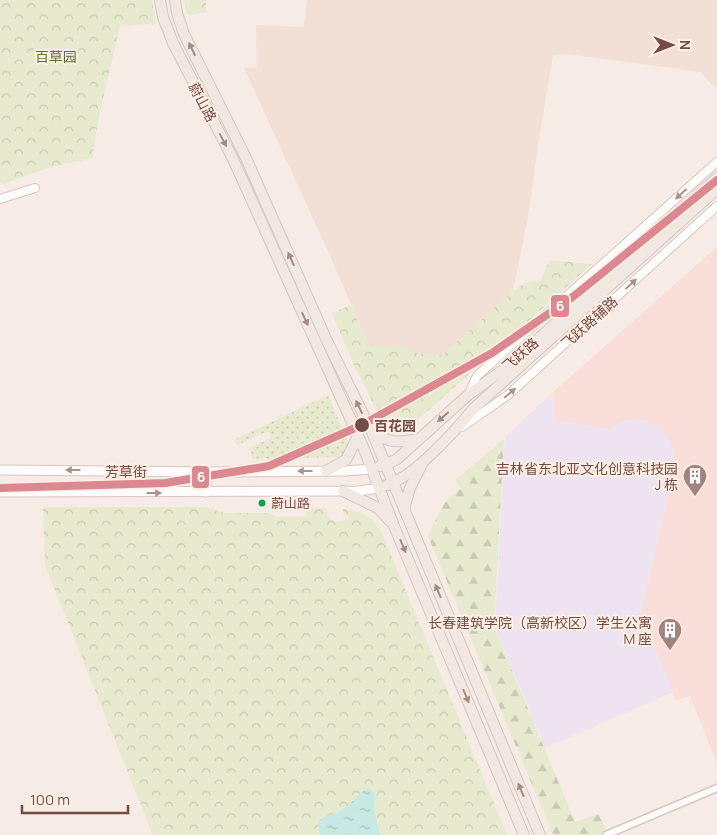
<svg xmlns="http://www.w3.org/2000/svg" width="717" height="835" viewBox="0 0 717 835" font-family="Manrope,'Noto Sans SC',sans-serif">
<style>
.residential{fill:#f2dfd5}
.commercial{fill:#fadeda}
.education{fill:#eee3f0}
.grass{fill:url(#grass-dots)}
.forest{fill:url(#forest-firs)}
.park{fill:url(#park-crowns)}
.water{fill:url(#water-ripples)}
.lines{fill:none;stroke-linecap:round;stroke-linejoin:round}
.minor-casing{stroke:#d7c8c3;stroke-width:9}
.tertiary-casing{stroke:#d7c8c3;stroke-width:10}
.secondary-casing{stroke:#d6c6c2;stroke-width:11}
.primary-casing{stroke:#d5c6c3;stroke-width:12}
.minor{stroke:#fefcfb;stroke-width:6}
.tertiary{stroke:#fefcfb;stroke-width:8}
.secondary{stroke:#fefcfb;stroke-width:9}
.primary{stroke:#f2e8e2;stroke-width:10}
.metro-1-casing{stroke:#ffefe5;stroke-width:11}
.metro-1{stroke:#dc8891;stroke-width:8}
.oneway{fill:#a68a84}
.oneway2{fill:#ab928e}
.stop-dot{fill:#744c46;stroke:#ffefe5;stroke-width:2}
.bus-dot{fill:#00a651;stroke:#ffefe5;stroke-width:2}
.labels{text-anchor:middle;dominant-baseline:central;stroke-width:4;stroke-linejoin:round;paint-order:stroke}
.bus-label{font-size:13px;fill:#744c46;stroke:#ffefe5;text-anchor:start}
.park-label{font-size:14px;fill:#59743c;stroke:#ffefe5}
.street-label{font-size:14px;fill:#744c46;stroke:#ffefe5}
.stop-label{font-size:14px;font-weight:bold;fill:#744c46;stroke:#ffefe5;text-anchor:start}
.poi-label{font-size:14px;fill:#744c46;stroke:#ffefe5;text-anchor:end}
.line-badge{stroke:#ffefe5;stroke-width:2}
.badge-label{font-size:14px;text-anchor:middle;font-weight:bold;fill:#fff}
</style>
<defs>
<pattern id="grass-dots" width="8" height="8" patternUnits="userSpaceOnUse" patternTransform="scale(1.25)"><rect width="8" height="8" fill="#e7eacf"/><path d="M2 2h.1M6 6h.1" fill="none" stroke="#cacab3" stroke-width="1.8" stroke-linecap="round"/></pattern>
<pattern id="forest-firs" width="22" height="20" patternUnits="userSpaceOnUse" patternTransform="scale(1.25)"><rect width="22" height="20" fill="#e7eacf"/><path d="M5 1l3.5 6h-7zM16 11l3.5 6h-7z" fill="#cacab3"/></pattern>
<pattern id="park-crowns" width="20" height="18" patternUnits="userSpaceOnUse" patternTransform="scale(1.25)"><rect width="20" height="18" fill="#e7eacf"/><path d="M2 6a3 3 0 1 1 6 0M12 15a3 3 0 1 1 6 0" fill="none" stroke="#cacab3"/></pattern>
<pattern id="water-ripples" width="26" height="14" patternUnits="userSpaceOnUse" patternTransform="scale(1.25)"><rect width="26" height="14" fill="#c7e8e3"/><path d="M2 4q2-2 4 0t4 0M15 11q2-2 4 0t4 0" fill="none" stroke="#a6beba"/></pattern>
</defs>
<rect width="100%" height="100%" fill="#f6ebe5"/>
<path class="residential" d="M307,0H717V87L712,85L701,72L567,54L553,55L538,145L528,217L513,291L442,355L420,354L406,347L396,346H369L328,251L244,68L257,67L256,25L304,27Z"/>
<path class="commercial" d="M717,247V763L690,696L676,701L641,612L675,466L649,422L635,419L621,422L609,430L556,420L552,393Z"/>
<path class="education" d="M552,393L556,420L609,430L621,422L635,419L649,422L662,430L670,442L674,454L675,466L641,612L673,692L545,748L495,627L505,437Z"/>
<path class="grass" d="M328,395L348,442L345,453L339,457L252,459L250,448L271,438L268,431L237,445L234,440Z"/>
<path class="forest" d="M504,439L494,627L575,822L599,814L608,835H553L428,536L444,503L461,488L455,480Z"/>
<g class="park">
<path d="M0,0H152L156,24L120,26L99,116L92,158L54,166L0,185Z"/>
<path d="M184,0H206V12L187,15Z"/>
<path d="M550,260L592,264L403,433L393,435L385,431L368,392L355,368L332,313L351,305L369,346H396L406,347L420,354L442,355L513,291L525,283L540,281Z"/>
<path d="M43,507H205L225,513H269L277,517H306V509L326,508C327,522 337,525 348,518V516L343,513V509C360,510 375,517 382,533L507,835H153L45,565Z"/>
</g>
<path class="water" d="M370,789L375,794L374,810L380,835H321C320,830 317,824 320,820C325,814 336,814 342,810C353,805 357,791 370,789Z"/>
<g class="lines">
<defs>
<path id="minor" d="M606,835L717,788"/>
<g id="tertiary">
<path d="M0,199L35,188"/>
<path d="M469,393L477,376L717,162"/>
<path d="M462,427L508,395L717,206"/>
</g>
<g id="secondary">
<path d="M0,470L220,472L345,471L372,469"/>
<path d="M206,471V492"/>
<path d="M0,492L358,491L379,488"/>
</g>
<g id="primary">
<path d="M160,0L163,17L173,43L233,159L364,449L394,526L524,835"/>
<path d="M175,0L177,13L184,34L246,158L327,341L372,432L540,835"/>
<path d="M372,432C390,443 397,443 418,439"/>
<path d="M380,466L396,460L467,396L508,366L717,178"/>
<path d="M326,471L346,460L358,436"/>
<path d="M387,485C414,477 456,430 474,408L717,189"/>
<path d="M343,491L378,508L390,521"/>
<path d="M404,509L410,488L422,464"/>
</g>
</defs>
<use href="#minor" class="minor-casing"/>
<use href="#tertiary" class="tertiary-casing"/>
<use href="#secondary" class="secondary-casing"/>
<use href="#primary" class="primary-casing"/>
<use href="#minor" class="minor"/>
<use href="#tertiary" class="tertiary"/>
<use href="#secondary" class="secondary"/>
<use href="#primary" class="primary"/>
<defs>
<path id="metro-1" d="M0,488L165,483L269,466L362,425L492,353L574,296L717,180"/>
</defs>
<use href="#metro-1" class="metro-1-casing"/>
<use href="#metro-1" class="metro-1"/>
</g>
<defs><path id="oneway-solid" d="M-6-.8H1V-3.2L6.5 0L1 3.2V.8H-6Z" transform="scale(1.25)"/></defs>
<g class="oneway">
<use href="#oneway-solid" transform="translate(192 49) rotate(-116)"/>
<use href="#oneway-solid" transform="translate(223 140) rotate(62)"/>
<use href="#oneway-solid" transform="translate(291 259) rotate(-114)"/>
<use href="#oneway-solid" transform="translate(305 319) rotate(65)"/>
<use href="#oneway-solid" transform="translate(359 407) rotate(-116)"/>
<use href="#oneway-solid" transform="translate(443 417) rotate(139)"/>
<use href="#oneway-solid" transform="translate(403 546) rotate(67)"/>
<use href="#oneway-solid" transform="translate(438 591) rotate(-113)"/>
<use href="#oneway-solid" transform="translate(466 696) rotate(67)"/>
<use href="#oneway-solid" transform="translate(521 790) rotate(-113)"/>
</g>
<g class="oneway2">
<use href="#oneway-solid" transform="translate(681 194) rotate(138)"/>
<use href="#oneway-solid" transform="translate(631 284) rotate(-42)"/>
<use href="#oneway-solid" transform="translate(510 393) rotate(-40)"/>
<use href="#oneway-solid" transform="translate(73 470) rotate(-180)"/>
<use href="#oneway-solid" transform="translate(305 471) rotate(180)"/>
<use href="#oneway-solid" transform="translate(154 493)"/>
</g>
<defs>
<symbol id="building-pin" viewBox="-11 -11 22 30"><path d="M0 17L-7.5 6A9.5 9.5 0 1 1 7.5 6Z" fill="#a2847e" stroke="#ffefe5"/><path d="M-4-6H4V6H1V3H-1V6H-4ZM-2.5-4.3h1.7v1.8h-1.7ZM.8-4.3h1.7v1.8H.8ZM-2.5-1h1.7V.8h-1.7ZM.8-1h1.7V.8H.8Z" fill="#fff"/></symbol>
</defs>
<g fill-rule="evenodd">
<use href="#building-pin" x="681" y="462" width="28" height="38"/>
<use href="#building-pin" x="656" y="616" width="28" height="38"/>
</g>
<circle class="stop-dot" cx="362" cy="425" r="8"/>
<circle class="bus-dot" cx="262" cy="503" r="4.5"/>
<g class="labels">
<g class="bus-label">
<text x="271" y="503">蔚山路</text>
</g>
<g class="park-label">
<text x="56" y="56">百草园</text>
</g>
<g class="street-label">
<text transform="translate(203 102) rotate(62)">蔚山路</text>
<text transform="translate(589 322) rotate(-42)">飞跃路辅路</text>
<text transform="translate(520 354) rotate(-41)">飞跃路</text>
<text x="126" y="471">芳草街</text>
</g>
<g class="stop-label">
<text x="374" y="425">百花园</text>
</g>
<g class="poi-label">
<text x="678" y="468">吉林省东北亚文化创意科技园<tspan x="678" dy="16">J 栋</tspan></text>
<text x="652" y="622">长春建筑学院（高新校区）学生公寓<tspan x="652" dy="16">M 座</tspan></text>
</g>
</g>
<g class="line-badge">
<rect x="550" y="294" width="20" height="24" rx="5" fill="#dc8891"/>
<rect x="191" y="465" width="19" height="24" rx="5" fill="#dc8891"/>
</g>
<g class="badge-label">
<text x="560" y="311">6</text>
<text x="201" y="482">6</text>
</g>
<g transform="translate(672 45) rotate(90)" stroke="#ffefe5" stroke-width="4" paint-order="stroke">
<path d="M0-4L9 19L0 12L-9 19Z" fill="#744c46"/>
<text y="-8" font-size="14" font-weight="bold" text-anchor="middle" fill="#744c46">N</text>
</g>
<path d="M22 805v8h106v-8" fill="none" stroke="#744c46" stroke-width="2.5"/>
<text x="30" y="805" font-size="15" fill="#744c46" stroke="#ffefe5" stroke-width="4" paint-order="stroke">100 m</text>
</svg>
